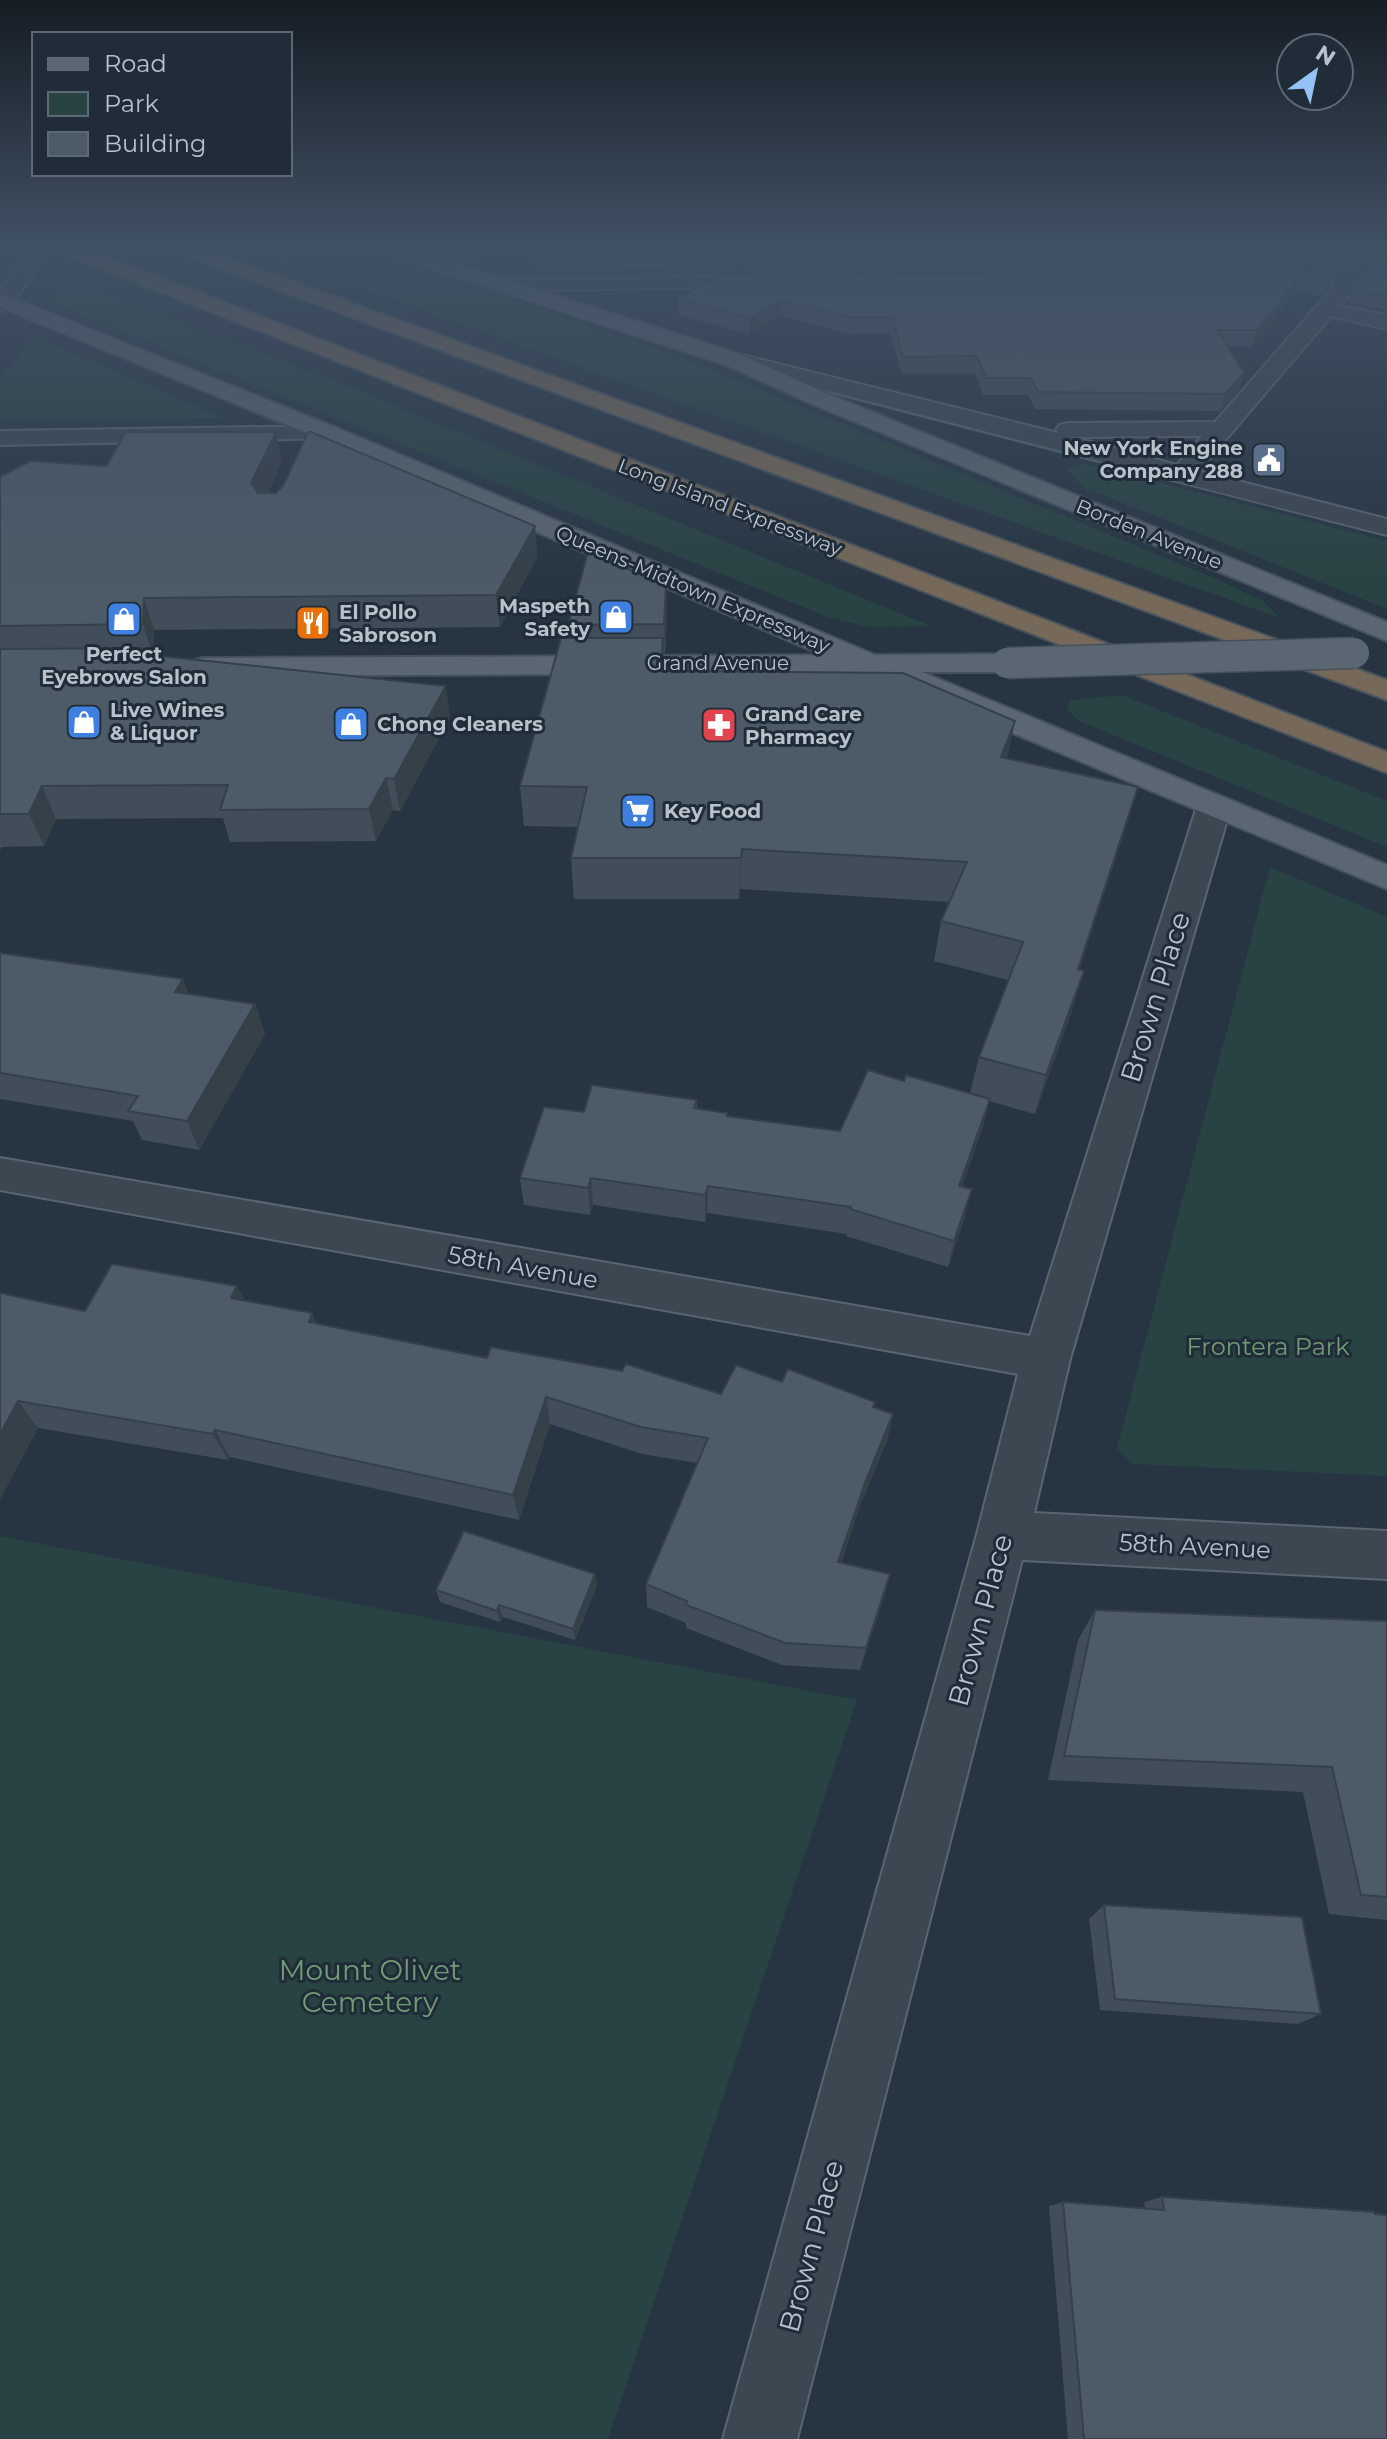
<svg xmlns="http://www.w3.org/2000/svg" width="1387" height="2439" viewBox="0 0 1387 2439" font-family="Montserrat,sans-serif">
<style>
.green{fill:#294243}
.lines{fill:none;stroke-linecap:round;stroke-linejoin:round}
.minor-casing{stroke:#5a656f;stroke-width:4}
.major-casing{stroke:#45505b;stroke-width:4}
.highway-casing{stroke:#46525c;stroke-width:4}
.minor{fill:#3c4751;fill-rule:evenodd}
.major{fill:#5a6671;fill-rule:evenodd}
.highway{fill:#776959;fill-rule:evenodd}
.major-bridge-casing{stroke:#45505b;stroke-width:33;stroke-linecap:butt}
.major-bridge{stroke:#5a6671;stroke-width:30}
.wall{fill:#414e59}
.shaded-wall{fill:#354048}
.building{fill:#4c5b67;stroke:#354048;stroke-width:2}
.labels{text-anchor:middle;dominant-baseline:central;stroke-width:6;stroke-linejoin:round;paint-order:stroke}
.far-poi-label{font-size:20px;font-weight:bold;fill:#b9c2cb;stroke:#202c37;text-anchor:start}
.far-street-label{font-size:20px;fill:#b9c2cb;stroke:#202c37}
.street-label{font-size:24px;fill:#b9c2cb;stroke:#202c37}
.park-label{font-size:24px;fill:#719b76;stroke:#202c37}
.near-street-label{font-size:28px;fill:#b9c2cb;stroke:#202c37}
.near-park-label{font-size:28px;fill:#719b76;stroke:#202c37}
</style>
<rect width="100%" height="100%" fill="#273542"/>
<g class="green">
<path d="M258,251H370L585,324L712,370L1223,582L1263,601L1280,618Z"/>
<path d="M65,278L334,381L931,626L868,627L828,617L51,302Z"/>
<path d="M33,337L224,418L0,420V380Z"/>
<path d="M1083,463L1387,541V609L1083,487L1067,470Z"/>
<path d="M1122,695L1387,801V847L1079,721L1067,709L1071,700Z"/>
<path d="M1270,867L1387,917V1476L1133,1464L1117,1448Z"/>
<path d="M0,1536L857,1700L608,2439H0Z"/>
</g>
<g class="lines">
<defs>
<g id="minor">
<path d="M29,251H49L8,310L0,311V290Z"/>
<path d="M459,251H485L451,271H437L434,267Z"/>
<path d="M1365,251H1386L1340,306L1387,315V329L1331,316L1199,471L1387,519V535C1166,480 948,420 726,365L723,360L726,355L734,353L1058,433L1056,430L1059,425L1068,423L1215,422L1337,283L1272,284L1265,282L1262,278L1265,274L1348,271ZM1202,436L1177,465L1073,437Z"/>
<path d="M768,276L778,282L775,286L497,291L487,285L497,279Z"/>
<path d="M328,426L337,428L340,433L337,438L0,445V431Z"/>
<path d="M1214,796L1226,799L1231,806L1070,1359L1034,1513L1387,1531V1579L1022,1560L797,2439H723L977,1534L1018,1374L0,1190V1158L1030,1336L1197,806L1202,799Z"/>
</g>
<g id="major">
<path d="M387,251H418L742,355L828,394L1387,622V641L812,404L726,365L390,255Z"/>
<path d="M0,293L337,428L875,655L1007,654L1018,657L1022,663L1018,669L1007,672H922L1387,865V889L868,673L202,676L191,673L187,667L191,661L202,658L822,655L319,438L0,307Z"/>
</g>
<g id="highway">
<path d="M63,251H92L1387,752V773L66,255Z"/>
<path d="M180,251H209L1387,680V700L183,255Z"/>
</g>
</defs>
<use href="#minor" class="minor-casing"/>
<use href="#major" class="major-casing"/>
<use href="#highway" class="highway-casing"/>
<use href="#minor" class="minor"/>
<use href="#major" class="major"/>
<use href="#highway" class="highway"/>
<defs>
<path id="major-bridge" d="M1007,663L1354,653"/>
</defs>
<use href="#major-bridge" class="major-bridge-casing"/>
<use href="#major-bridge" class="major-bridge"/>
</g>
<g class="wall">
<path d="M1361,251L1347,268L751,274L752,267L532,269L531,256Z"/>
<path d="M1387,251V310L1347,302L1352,289Z"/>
<path d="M1335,270L1330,286L1321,296L1297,291L1252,346L1228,347L1239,390L1220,411L1035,409L1028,395H983L975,373L902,374L890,333L849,334L781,316L749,334L678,315V299Z"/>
<path d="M282,461L268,493H276L535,526L537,557L500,627L154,630L153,656L450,718L400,811L393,810L376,841L230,842L223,818L56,819L44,846L2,847L0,850V477L107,466Z"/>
<path d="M666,585L667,614L665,653H663V671L1008,759L1126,827L1079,970L1072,1011L1035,1114L989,1101L983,1127L962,1186L965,1216L948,1267L846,1236L847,1234L707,1213L705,1222L593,1205L590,1215L524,1205L520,1178L584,1112L697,1100V1108L727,1116L840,1131L904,1081L970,1093L979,1057L1008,980L934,961L941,921L949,902L740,889L739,899H574L571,858L578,827L524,826L520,786L569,638L568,625Z"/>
<path d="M0,953L189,994L255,1004L265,1034L199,1150L142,1140L133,1121L0,1099Z"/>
<path d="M237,1286L244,1300L312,1313L316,1323L487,1358L721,1394L782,1382L874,1407L893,1414L887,1441L860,1506L841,1562L890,1574L884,1597L860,1670L782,1665L686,1628V1623L647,1607L646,1584L697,1463L642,1454L550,1424L519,1520L230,1457L228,1460L38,1428L0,1499V1293L85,1311Z"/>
<path d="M595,1574L597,1586L575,1640L503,1617L500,1622L440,1602L436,1590Z"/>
<path d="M1095,1610L1387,1621V1920L1329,1914L1303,1792L1048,1780L1078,1640Z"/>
<path d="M1104,1905L1321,2014L1298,2024L1100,2010L1089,1919Z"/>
<path d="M1162,2197L1375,2214L1387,2439H1068L1049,2206L1063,2202L1145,2208L1144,2202Z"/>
</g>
<g class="shaded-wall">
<path d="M1354,251H1361L1347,268L1351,255Z"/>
<path d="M1335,270L1330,286L1321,296L1326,280Z"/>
<path d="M1301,275L1297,291L1252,346L1257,330Z"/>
<path d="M781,300V316L749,334L750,318Z"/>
<path d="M1244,373L1239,390L1220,411L1225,394Z"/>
<path d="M276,432L282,461L258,514L251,483Z"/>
<path d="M535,526L537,557L500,627L496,595Z"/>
<path d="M666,585L667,614L665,653L664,624Z"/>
<path d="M144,598L154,630L153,656L143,624Z"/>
<path d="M663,638L664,677L661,671Z"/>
<path d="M446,686L450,718L400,811L394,779Z"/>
<path d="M1015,721L1007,761L1001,757Z"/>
<path d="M386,778L393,810L376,841L369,809Z"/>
<path d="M42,786L56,819L44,846L29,814Z"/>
<path d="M1138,787L1126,827L1066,1009L1078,969Z"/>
<path d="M742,849L740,889L739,899L741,858Z"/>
<path d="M1084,971L1072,1011L1035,1114L1046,1075Z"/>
<path d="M183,979L194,1008L175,992Z"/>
<path d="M255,1004L265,1034L199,1150L187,1121Z"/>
<path d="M990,1099L983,1127L953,1213L959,1186Z"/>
<path d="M591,1178L593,1205L590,1215L588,1188Z"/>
<path d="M708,1186L707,1213L705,1222V1195Z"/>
<path d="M972,1189L965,1216L948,1267L954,1241Z"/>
<path d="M237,1286L250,1314L231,1298Z"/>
<path d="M312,1313L323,1342L309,1322Z"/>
<path d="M546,1397L550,1424L519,1520L513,1495Z"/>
<path d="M18,1401L38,1428L0,1499V1434Z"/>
<path d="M893,1414L887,1441L860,1506L834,1586L838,1562L866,1480Z"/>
<path d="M215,1430L230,1457L228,1460L213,1434Z"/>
<path d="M595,1574L597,1586L575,1640L573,1629Z"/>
<path d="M890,1574L884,1597L860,1670L866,1648Z"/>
<path d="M499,1605L503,1617L500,1622L497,1611Z"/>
</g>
<g class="building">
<path d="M532,251H1354L1351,255L752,261L763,254L531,256Z"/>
<path d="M1383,251H1387V296L1352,289Z"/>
<path d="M1335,270L1326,280L1301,275L1257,330H1217L1244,373L1225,394L1038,392L1031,378H986L977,356L903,357L892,317H851L781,300L750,318L678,299L719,276Z"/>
<path d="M125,432H276L251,483L258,493H276L283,486L308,432H311L535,526L496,595L144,598L143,624L0,626V477L30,461L107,466Z"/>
<path d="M588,552L666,585L664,624L568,625Z"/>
<path d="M561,638H663L661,671L903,673L1015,721L1001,757L1138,787L1078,969L1084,971L1046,1075L979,1057L1023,942L941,921L967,862L742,849L741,858H571L587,787L520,786Z"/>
<path d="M141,648V654L446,686L394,779L386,778L369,809L220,810L228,785L42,786L29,814H0V649Z"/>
<path d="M0,953L183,979L175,992L255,1004L187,1121L128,1111L138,1096L0,1073Z"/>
<path d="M868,1070L904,1081L906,1075L990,1099L959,1186L972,1189L954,1241L850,1209L851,1207L708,1186L705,1195L591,1178L588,1188L520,1178L544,1107L584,1112L592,1085L697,1100L694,1108L727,1113V1116L840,1131Z"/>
<path d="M112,1264L237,1286L231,1298L312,1313L309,1322L487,1358L491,1347L622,1371L626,1364L721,1394L736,1365L782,1382L788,1369L875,1402L873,1407L893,1414L866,1480L838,1562L890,1574L866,1648L785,1643L686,1605L687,1601L646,1584L708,1438L641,1427L546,1397L513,1495L215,1430L213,1434L18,1401L0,1434V1293L85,1311Z"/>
<path d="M464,1531L595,1574L573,1629L499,1605L497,1611L436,1590Z"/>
<path d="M1095,1610L1387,1621V1897L1361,1895L1332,1767L1064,1756Z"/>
<path d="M1104,1905L1302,1917L1321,2014L1115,1999Z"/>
<path d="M1162,2197L1374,2212L1375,2214L1387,2215V2439H1084L1063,2202L1164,2210Z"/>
</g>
<linearGradient id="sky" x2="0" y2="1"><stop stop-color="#151d24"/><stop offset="0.42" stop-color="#415165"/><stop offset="1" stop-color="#415165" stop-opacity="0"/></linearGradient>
<rect width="1387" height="593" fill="url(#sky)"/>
<defs>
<symbol id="civic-square" viewBox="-11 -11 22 22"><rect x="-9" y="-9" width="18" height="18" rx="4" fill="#5c6f8a" stroke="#202c37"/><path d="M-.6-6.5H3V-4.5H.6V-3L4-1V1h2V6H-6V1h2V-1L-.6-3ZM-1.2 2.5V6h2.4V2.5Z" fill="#fff"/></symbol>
<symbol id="shop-square" viewBox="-11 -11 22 22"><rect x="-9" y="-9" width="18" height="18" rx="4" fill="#3f7fe0" stroke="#202c37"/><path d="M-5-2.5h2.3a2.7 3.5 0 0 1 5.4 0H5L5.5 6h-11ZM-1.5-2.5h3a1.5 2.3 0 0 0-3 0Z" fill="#fff"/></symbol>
<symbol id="restaurant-square" viewBox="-11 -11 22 22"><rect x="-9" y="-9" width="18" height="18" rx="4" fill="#e8710a" stroke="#202c37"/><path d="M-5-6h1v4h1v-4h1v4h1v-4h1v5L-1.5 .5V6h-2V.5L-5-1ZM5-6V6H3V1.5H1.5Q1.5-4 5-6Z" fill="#fff"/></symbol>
<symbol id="pharmacy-square" viewBox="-11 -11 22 22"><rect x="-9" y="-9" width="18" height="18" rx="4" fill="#e0444e" stroke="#202c37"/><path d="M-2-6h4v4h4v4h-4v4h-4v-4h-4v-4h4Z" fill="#fff"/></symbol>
<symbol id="supermarket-square" viewBox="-11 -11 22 22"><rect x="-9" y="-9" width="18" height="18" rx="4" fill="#3f7fe0" stroke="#202c37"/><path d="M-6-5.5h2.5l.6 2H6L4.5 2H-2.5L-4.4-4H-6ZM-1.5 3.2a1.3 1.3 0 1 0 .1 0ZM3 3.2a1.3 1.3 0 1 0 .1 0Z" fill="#fff"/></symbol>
</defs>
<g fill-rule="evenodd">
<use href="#civic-square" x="1249" y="440" width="40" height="40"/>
<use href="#shop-square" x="596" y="597" width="40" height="40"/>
<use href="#shop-square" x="104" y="599" width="40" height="40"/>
<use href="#restaurant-square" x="293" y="603" width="40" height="40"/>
<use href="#shop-square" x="64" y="702" width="40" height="40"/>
<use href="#shop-square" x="331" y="704" width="40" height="40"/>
<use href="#pharmacy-square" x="699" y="705" width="40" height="40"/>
<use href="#supermarket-square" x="618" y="791" width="40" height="40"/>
</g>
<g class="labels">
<g class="far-poi-label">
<text x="1243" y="448" text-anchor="end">New York Engine<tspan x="1243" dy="23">Company 288</tspan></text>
<text x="590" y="606" text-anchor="end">Maspeth<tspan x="590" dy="23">Safety</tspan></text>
<text x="339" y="612">El Pollo<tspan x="339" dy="23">Sabroson</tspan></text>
<text x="124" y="654" text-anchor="middle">Perfect<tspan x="124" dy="23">Eyebrows Salon</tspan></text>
<text x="110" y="710">Live Wines<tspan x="110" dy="23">&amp; Liquor</tspan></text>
<text x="745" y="714">Grand Care<tspan x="745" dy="23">Pharmacy</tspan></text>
<text x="377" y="724">Chong Cleaners</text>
<text x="664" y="811">Key Food</text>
</g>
<g class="far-street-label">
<text transform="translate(730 507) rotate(21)">Long Island Expressway</text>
<text transform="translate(1149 534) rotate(22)">Borden Avenue</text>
<text transform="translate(693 589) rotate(23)">Queens-Midtown Expressway</text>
<text x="718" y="663">Grand Avenue</text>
</g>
<g class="street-label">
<text transform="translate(523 1267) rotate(10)">58th Avenue</text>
<text transform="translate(1195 1546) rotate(3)">58th Avenue</text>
</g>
<g class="park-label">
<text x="1268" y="1346">Frontera Park</text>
</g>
<g class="near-street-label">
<text transform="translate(1155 997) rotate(-73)">Brown Place</text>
<text transform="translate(980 1620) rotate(-75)">Brown Place</text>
<text transform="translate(811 2246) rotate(-75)">Brown Place</text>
</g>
<g class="near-park-label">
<text x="370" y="1970">Mount Olivet<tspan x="370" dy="32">Cemetery</tspan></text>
</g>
</g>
<rect x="32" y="32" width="260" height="144" fill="#202c37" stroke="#5d6872" stroke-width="2"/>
<rect x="48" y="58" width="40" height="12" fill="#5a6671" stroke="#5d6872" stroke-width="2"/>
<text x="104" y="72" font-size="24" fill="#b9c2cb">Road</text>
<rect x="48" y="92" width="40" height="24" fill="#294243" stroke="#5d6872" stroke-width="2"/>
<text x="104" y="112" font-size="24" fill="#b9c2cb">Park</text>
<rect x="48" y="132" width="40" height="24" fill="#4c5b67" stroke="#5d6872" stroke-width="2"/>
<text x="104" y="152" font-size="24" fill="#b9c2cb">Building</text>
<g transform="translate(1315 72) rotate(33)"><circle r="38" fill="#202c37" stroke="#5d6872" stroke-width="2"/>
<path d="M0-6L14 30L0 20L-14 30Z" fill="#94c2f5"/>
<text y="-12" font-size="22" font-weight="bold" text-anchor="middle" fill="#b9c2cb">N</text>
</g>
</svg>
